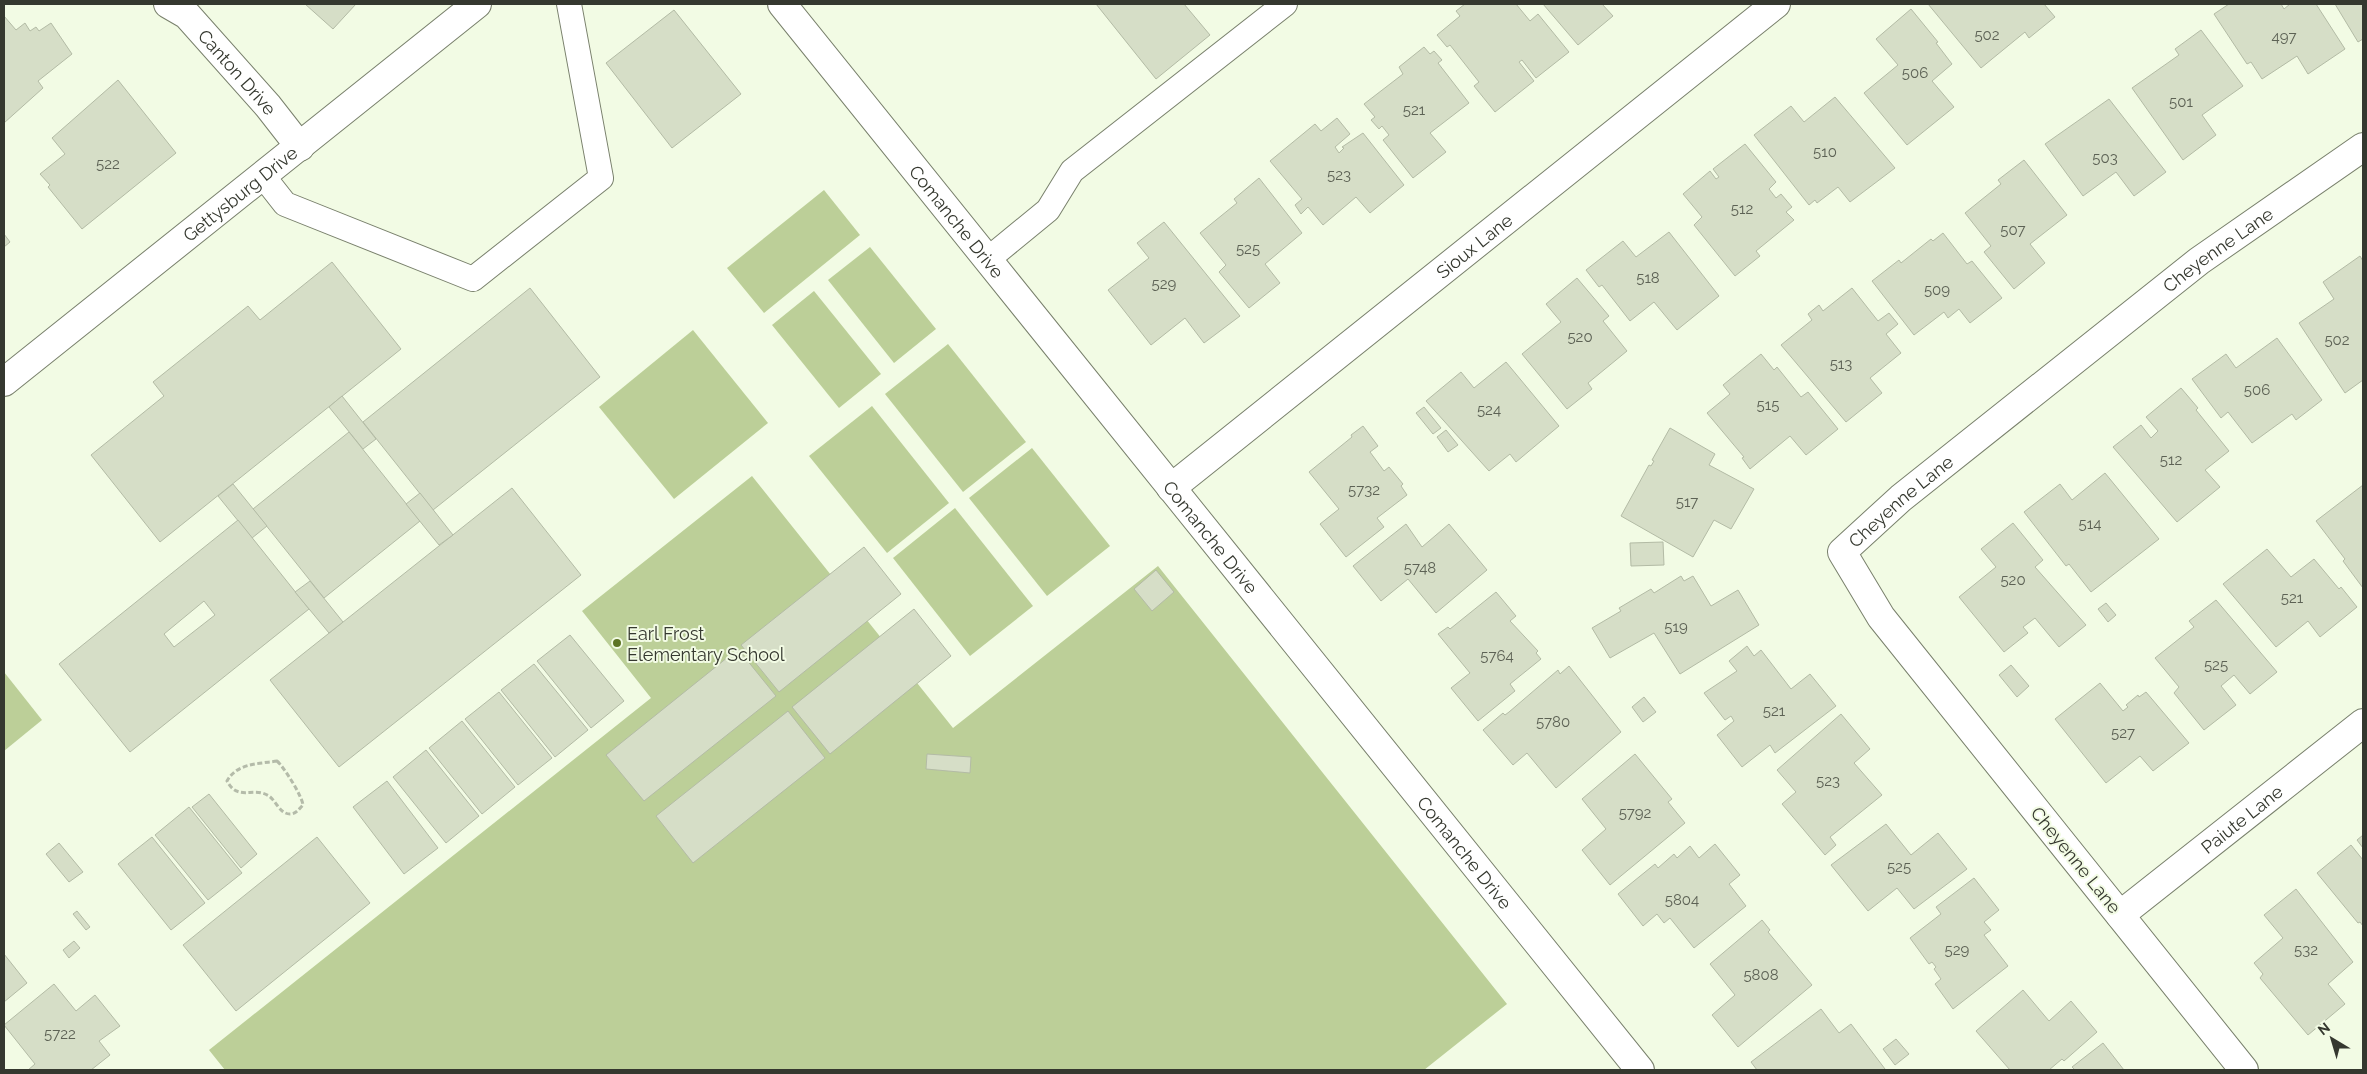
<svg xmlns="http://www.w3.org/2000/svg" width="2367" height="1074" viewBox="0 0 2367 1074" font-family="Raleway,sans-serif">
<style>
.green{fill:#bccf98}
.building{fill:#d6dec7;stroke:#b3bba5;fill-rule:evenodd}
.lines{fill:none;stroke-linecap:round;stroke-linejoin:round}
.service-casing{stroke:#79806c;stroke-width:26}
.minor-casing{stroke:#79806c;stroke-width:30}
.path{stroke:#b4bba9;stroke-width:3;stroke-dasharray:5 2.5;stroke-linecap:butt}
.service{stroke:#fff;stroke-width:24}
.minor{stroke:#fff;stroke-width:28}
.poi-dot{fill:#5d7424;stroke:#f2fbe4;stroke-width:2}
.labels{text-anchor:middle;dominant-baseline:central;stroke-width:4;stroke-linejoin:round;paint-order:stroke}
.number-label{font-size:15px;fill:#5d6255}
.street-label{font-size:18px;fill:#35382f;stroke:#f2fbe4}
.poi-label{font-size:18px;fill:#35382f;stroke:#f2fbe4;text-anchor:start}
</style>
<rect width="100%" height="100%" fill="#f2fbe4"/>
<g class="green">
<path d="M824,190L860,235L764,313L727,268Z"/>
<path d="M870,247L936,329L894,363L828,280Z"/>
<path d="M814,291L881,374L839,408L772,325Z"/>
<path d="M693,330L768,423L674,499L599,407Z"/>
<path d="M948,344L1026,442L963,492L885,394Z"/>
<path d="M872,406L949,503L887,553L809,456Z"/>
<path d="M1032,448L1110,546L1047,596L969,498Z"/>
<path d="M752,476L953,728L1158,566L1507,1004L1424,1070H225L209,1050L651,698L582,611Z"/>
<path d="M955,508L1033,606L970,656L893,558Z"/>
<path d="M4,672L42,720L4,751Z"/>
</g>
<g class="building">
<path d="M305,4H356L333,29Z"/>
<path d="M1096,4H1184L1210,35L1156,79Z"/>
<path d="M1465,4H1516L1530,21L1538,14L1569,52L1536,78L1522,60L1519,62L1534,81L1495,112L1474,86L1479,82L1450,45L1447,47L1437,35L1460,16L1456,11Z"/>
<path d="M1543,4H1602L1613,16L1578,45Z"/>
<path d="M1928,4H2044L2055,17L2029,38L2025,32L1981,68Z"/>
<path d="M2229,4H2281L2284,9L2290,4H2316L2345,49L2308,74L2297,56L2262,79L2251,62L2247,64L2214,14Z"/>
<path d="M2335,4H2363V39L2358,42Z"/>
<path d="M1911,9L1938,42L1936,43L1952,64L1932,81L1954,107L1907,145L1864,93L1898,65L1876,39Z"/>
<path d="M674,10L741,94L672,148L606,63Z"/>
<path d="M4,16L16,30L25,23L30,31L36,27L39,31L51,23L72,54L38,81L43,88L4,123Z"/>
<path d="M2201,30L2243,86L2202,115L2216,135L2183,160L2132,88L2179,55L2175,49Z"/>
<path d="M1424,47L1430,54L1434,51L1442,60L1438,63L1469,103L1430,133L1446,152L1413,178L1383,140L1389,135L1382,126L1379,129L1371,120L1375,117L1364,104L1403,74L1399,67Z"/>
<path d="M118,80L176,153L82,229L48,187L50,185L40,174L65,154L52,138Z"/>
<path d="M1835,97L1895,168L1850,202L1838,187L1817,203L1815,200L1809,205L1754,135L1791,106L1804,122Z"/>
<path d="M2109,99L2166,172L2134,196L2116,172L2083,196L2045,144Z"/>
<path d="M1337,118L1350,134L1335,147L1339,153L1344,148L1342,147L1363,133L1404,185L1370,213L1356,197L1323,225L1308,207L1301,214L1295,205L1302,199L1270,161L1315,124L1321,131Z"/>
<path d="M1745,144L1776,182L1769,189L1776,198L1781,194L1792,207L1786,212L1794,220L1756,251L1760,256L1735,276L1694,225L1702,217L1683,194L1710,171L1716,179L1719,177L1713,169Z"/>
<path d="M2024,160L2067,215L2030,244L2045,263L2014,289L1984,252L1991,246L1965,213L2001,184L1998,180Z"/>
<path d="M1259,178L1302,233L1265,264L1280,283L1249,308L1219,272L1226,265L1200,233L1237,203L1234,199Z"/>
<path d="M1164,222L1240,316L1204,343L1185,318L1151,345L1108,290L1149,258L1137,243Z"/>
<path d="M1669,232L1719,296L1677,330L1654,302L1630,321L1602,285L1599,287L1586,270L1623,241L1636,257Z"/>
<path d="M1943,233L1967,264L1972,261L2002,298L1970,323L1959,309L1948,318L1944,312L1914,335L1872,281L1899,260L1901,263L1931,239L1933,241Z"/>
<path d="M4,234L10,242L4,247Z"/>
<path d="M2360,256L2363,261V380L2345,393L2299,323L2334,299L2323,282Z"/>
<path d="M332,262L401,349L160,542L91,455L164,396L153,382L248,306L260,320Z"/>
<path d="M1577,278L1609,316L1603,321L1627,351L1588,383L1592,389L1567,409L1522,354L1561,322L1546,304Z"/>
<path d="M530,288L600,377L433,510L363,422Z"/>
<path d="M1852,288L1878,321L1889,313L1898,324L1886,334L1901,353L1870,378L1882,393L1846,422L1781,345L1812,320L1808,314L1819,305L1823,311Z"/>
<path d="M2277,338L2322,400L2296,420L2292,414L2252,443L2228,412L2221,418L2192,379L2226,354L2236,368Z"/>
<path d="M1761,354L1774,370L1777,367L1801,397L1808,392L1838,429L1806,455L1790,436L1750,469L1742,458L1744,457L1707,413L1730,394L1723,385Z"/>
<path d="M1506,362L1559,426L1516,462L1510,454L1489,471L1426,401L1461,372L1474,388Z"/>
<path d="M2181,388L2198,408L2196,410L2229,451L2205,470L2220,487L2177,522L2113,447L2141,425L2151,438L2158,431L2146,417Z"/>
<path d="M342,396L376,439L363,449L329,407Z"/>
<path d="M1424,407L1441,428L1433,434L1416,413Z"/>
<path d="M1363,426L1378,446L1370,452L1384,471L1389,467L1403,484L1401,486L1407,495L1377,518L1384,527L1346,557L1320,524L1339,509L1309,472L1352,437L1351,435Z"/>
<path d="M1670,428L1715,454L1709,465L1754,489L1731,529L1714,520L1693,557L1621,516L1649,465L1651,466L1654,461L1652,460Z"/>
<path d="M1446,430L1458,445L1448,452L1437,437Z"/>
<path d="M349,432L420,521L324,598L253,509Z"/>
<path d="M2105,473L2159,539L2091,592L2069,564L2066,566L2024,512L2060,484L2072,500Z"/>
<path d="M233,484L267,526L252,538L218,496Z"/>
<path d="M2363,485V588L2343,561L2345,559L2316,521Z"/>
<path d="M512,488L581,575L339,767L270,680Z"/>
<path d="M420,493L453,535L439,545L406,504Z"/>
<path d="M238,520L309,609L130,752L59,664ZM204,601L215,615L174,647L164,634Z"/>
<path d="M2013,523L2043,560L2035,567L2086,625L2059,647L2035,618L2023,627L2028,633L2004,652L1959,597L1996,567L1981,549Z"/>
<path d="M1406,524L1422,547L1449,524L1487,570L1436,613L1408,579L1381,601L1353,566Z"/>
<path d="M1663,542L1664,565L1631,566L1630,543Z"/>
<path d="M864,547L901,594L779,692L741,645Z"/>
<path d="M2267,549L2291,577L2314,559L2339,589L2341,587L2357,607L2320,637L2308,621L2276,647L2223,584Z"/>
<path d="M1156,570L1174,592L1152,611L1134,589Z"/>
<path d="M1681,576L1684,581L1693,576L1711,606L1738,590L1759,625L1680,674L1654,633L1610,658L1592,628L1621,611L1619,608L1651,589L1654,593Z"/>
<path d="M310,581L343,622L329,633L295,592Z"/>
<path d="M1496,592L1516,616L1510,621L1538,651L1536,653L1541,659L1510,684L1515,691L1478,721L1451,688L1470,673L1438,634L1448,627L1450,629Z"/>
<path d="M2216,600L2277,672L2250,694L2234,675L2221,686L2236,705L2204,730L2174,693L2179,687L2155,658L2194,627L2189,621Z"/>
<path d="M2106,603L2116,615L2108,622L2098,609Z"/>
<path d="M914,609L951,656L830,754L792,707Z"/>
<path d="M570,635L624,701L591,728L537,661Z"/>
<path d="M1747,646L1754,656L1761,650L1791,689L1810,674L1836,706L1775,753L1770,745L1742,767L1717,735L1734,721L1731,716L1725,720L1704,693L1737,671L1729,661Z"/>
<path d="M738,649L776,696L644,801L606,755Z"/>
<path d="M534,664L588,730L555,757L501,690Z"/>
<path d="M2011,665L2029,686L2017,697L1999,675Z"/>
<path d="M1569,666L1621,732L1556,788L1527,753L1513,765L1483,730L1503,713L1505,715L1509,712L1558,670L1560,674Z"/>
<path d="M2100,683L2123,711L2128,707L2126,705L2138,695L2139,697L2146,692L2189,743L2153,771L2140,756L2106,783L2055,719Z"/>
<path d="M499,692L552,758L518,785L465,719Z"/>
<path d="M1644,697L1656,712L1643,722L1632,707Z"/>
<path d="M788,711L825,758L693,863L656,816Z"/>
<path d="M1841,714L1870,749L1854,763L1882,795L1830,837L1836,845L1825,855L1782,804L1796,792L1777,770Z"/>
<path d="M462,721L515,787L482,814L429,748Z"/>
<path d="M426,750L479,816L446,843L393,777Z"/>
<path d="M927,754L971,757L970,773L926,769Z"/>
<path d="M1635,754L1672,799L1668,802L1685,823L1610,885L1582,850L1606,829L1582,799Z"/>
<path d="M387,781L438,848L404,874L353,807Z"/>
<path d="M209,794L257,854L241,868L192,807Z"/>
<path d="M189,807L242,873L208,900L155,835Z"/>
<path d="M1886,824L1911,855L1938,833L1967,869L1914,909L1897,888L1868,911L1831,865Z"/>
<path d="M2363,835V848L2357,840Z"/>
<path d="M152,837L205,903L171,930L118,864Z"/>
<path d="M317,837L370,903L236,1011L183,945Z"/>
<path d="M59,843L83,872L69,882L46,854Z"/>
<path d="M1715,844L1740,875L1729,884L1746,906L1694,948L1670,918L1664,923L1657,914L1643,926L1618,894L1655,864L1658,868L1674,854L1677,858L1690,846L1699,858Z"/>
<path d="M2351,845L2363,860V926L2360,922L2358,923L2317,873Z"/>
<path d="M1974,878L1999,910L1984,922L1991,930L1984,935L2008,966L1953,1009L1935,984L1941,979L1934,969L1936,967L1932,962L1929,964L1910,938L1941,914L1936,907Z"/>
<path d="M2296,889L2353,962L2328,984L2345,1004L2308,1035L2260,978L2263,974L2254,963L2283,938L2264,915Z"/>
<path d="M77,911L90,927L86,930L73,914Z"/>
<path d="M1762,920L1770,930L1768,932L1812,985L1738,1047L1712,1015L1735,995L1710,964Z"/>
<path d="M74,941L80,948L69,958L63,950Z"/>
<path d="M4,954L27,983L4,1002Z"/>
<path d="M54,984L76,1011L95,995L120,1026L99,1041L110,1055L91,1070H28L35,1064L4,1025Z"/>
<path d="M2023,990L2049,1021L2071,1001L2097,1032L2064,1061L2062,1059L2049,1070H2010L1976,1031Z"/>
<path d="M1821,1009L1839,1033L1851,1024L1885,1069L1883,1070H1757L1751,1062Z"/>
<path d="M1896,1039L1909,1054L1895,1065L1883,1049Z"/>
<path d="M2103,1043L2124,1070H2072L2074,1069L2072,1067Z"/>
</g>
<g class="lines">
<defs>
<g id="service">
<path d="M263,176L285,204L473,279L601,178L569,4"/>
<path d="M987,260L1048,210L1072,171L1285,4"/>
</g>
<g id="minor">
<path id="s1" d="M168,4L187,15L268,106L300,147"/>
<path id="s2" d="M782,4L1640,1070"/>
<path id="s3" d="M4,382L477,4"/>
<path id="s4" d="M1171,488L1776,4"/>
<path id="s5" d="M2120,915L2363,723"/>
<path id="s6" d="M2244,1070L1881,617L1842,552L1901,498L2199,261L2363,147"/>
</g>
</defs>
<use href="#service" class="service-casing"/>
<use href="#minor" class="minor-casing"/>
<path class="path" d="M277,761C284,767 302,796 303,805C299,809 296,814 290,814C280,814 276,801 269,796C253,786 238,802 227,781C237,763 258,764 277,761Z"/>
<use href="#service" class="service"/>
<use href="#minor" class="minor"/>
</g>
<circle class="poi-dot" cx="617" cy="643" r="5"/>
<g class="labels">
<g class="number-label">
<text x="1987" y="35">502</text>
<text x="2284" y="37">497</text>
<text x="1915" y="73">506</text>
<text x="2181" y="102">501</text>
<text x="1414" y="110">521</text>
<text x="1825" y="152">510</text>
<text x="2105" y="158">503</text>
<text x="108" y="164">522</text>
<text x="1339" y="175">523</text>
<text x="1742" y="209">512</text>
<text x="2013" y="230">507</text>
<text x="1248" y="249">525</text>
<text x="1648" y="278">518</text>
<text x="1164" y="284">529</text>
<text x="1937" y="290">509</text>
<text x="1580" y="337">520</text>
<text x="2337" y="340">502</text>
<text x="1841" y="364">513</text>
<text x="2257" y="390">506</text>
<text x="1768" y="405">515</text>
<text x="1489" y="410">524</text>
<text x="2171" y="460">512</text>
<text x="1364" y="490">5732</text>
<text x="1687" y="502">517</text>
<text x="2090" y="524">514</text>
<text x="1420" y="568">5748</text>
<text x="2013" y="580">520</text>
<text x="2292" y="598">521</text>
<text x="1676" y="627">519</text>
<text x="1497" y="656">5764</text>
<text x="2216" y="665">525</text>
<text x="1774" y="711">521</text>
<text x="1553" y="722">5780</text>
<text x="2123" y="733">527</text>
<text x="1828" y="781">523</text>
<text x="1635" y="813">5792</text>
<text x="1899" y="867">525</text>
<text x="1682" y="900">5804</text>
<text x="1957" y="950">529</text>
<text x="2306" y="950">532</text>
<text x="1761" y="975">5808</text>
<text x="60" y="1034">5722</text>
</g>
<g class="street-label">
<text stroke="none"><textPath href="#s1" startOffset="98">Canton Drive</textPath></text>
<text stroke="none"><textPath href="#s3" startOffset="302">Gettysburg Drive</textPath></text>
<text stroke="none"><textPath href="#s2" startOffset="279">Comanche Drive</textPath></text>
<text stroke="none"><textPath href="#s4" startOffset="388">Sioux Lane</textPath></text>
<text stroke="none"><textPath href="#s6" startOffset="1139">Cheyenne Lane</textPath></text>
<text stroke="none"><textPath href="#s6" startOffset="734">Cheyenne Lane</textPath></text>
<text stroke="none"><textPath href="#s2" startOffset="684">Comanche Drive</textPath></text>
<text stroke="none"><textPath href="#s5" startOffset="155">Paiute Lane</textPath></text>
<text stroke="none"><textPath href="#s2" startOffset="1089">Comanche Drive</textPath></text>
<text transform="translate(2076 860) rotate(51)">Cheyenne Lane</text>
</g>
<g class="poi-label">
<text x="627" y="633">Earl Frost<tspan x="627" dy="21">Elementary School</tspan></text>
</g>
</g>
<rect width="2367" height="1074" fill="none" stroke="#35382f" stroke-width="10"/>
<g transform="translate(2332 1039) rotate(322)" stroke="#f2fbe4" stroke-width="4" paint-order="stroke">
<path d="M0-4L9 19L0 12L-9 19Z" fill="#35382f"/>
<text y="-8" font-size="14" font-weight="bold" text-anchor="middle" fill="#35382f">N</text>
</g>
</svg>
